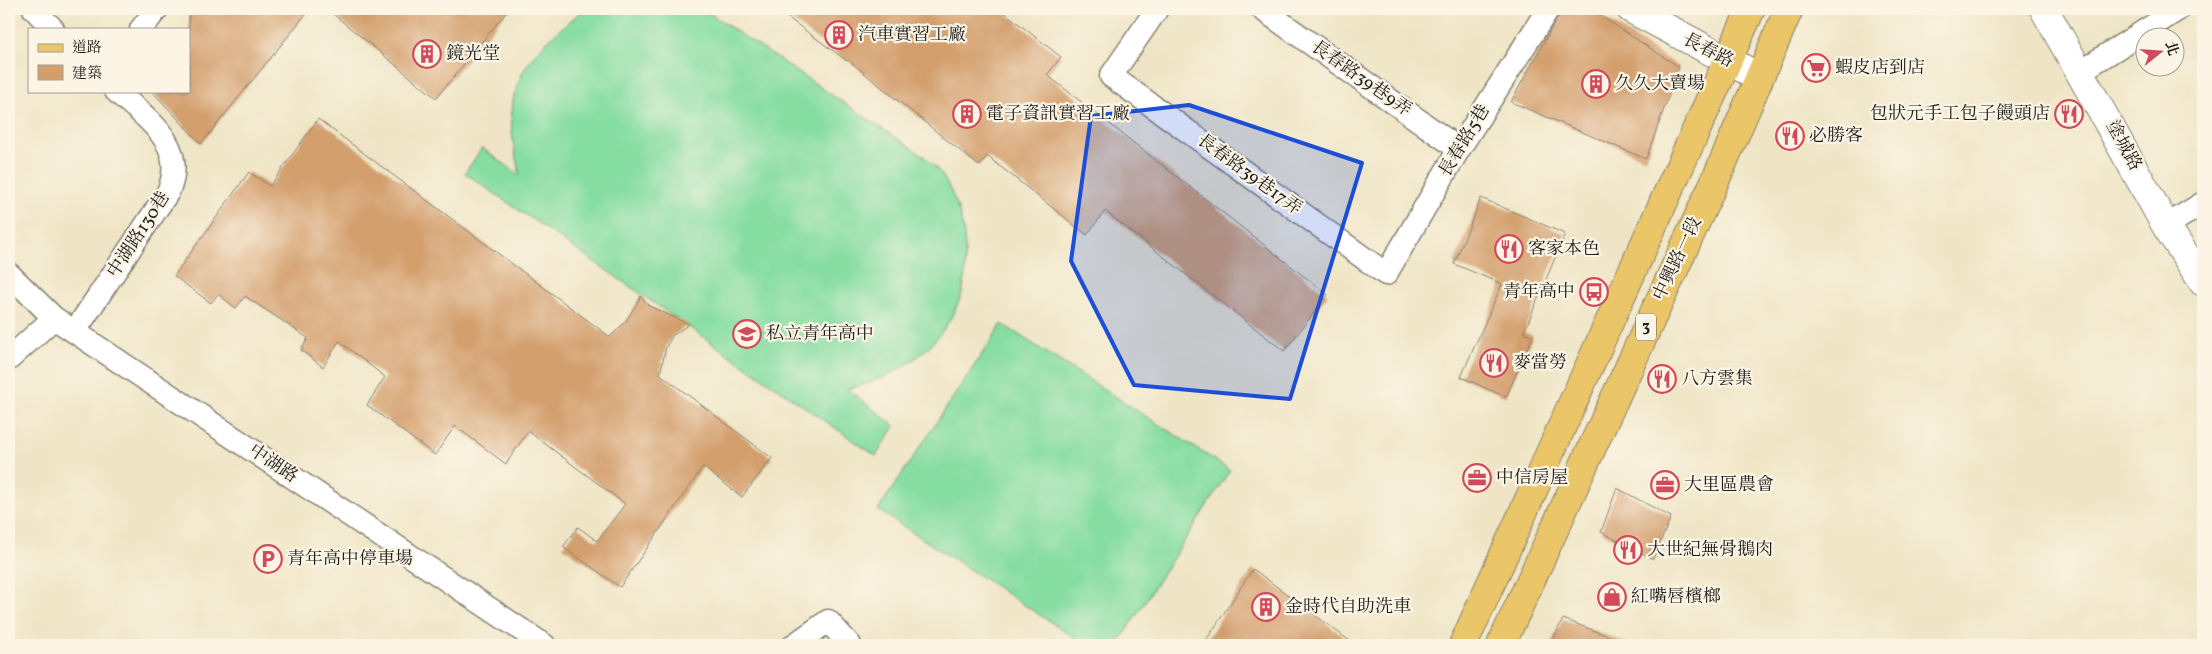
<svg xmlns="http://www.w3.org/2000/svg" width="2212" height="654" viewBox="0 0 2212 654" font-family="Vollkorn,'Noto Serif TC',serif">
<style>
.garden{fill:#85dda2;stroke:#507c5f}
.building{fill:#d39f6d}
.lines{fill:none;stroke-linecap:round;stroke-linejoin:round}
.minor-casing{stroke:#868071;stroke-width:25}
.tertiary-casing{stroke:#868071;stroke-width:30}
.primary-casing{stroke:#868071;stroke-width:30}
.minor{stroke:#fff;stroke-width:22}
.tertiary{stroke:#fff;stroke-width:28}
.primary{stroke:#ebc669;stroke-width:28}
.marked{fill:#1d4ed8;fill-opacity:0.2;stroke:#1d4ed8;stroke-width:4;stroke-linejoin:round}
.labels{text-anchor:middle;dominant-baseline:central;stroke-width:4.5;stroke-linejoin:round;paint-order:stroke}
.shield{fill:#fcf5e5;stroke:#5f5d58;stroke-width:1}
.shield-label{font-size:16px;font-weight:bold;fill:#1c1c1c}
.poi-label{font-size:18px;fill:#1c1c1c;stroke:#fcf5e5;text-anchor:start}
.street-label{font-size:18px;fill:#1c1c1c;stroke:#fcf5e5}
</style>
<rect width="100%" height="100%" fill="#fcf5e5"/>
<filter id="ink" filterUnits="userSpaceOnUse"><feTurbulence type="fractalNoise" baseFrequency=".02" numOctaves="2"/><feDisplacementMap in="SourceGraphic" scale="10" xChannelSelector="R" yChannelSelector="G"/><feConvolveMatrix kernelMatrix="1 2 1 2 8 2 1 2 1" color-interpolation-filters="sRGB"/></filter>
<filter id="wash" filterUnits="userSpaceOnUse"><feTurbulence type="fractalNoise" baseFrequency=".0096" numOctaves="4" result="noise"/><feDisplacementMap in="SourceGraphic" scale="20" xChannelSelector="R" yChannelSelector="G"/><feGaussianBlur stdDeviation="1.12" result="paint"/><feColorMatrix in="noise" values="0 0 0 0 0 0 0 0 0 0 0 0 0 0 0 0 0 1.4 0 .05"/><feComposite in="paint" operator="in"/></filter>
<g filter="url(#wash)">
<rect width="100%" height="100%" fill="#efe5c6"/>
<g class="garden">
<path d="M585,9H703L925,157C932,164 940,171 945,180C958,202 965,227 965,252C965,268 966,287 959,301C939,350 897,378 847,389L895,426L876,456L465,173L482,148L520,175C498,90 519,60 585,9Z"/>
<path d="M1002,324L1230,470L1117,645H1086L878,510Z"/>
</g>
<g id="blocks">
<g class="building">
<path d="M189,9H310L201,144L152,91H189Z"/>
<path d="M327,9H509L436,98Z"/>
<path d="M776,9H1000L1061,57L1047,75L1328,295L1284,351L1105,211L1087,235L987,156L979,166L848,60L847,61Z"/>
<path d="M1562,9H1590L1679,67L1646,159L1511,102Z"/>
<path d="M318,119L610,337L626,321L641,296L649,306L689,324L672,336L666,347L660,374L772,458L742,497L703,467L620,587L563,547L578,527L597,541L625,504L528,431L506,464L455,426L435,455L367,405L385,377L339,341L323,367L301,350L308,338L245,296L236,308L218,294L211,303L174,276L249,172L270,186Z"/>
<path d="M1481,198L1565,234L1524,332L1533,336L1506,397L1461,377L1502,284L1454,264Z"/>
<path d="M1617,488L1671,517L1653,559L1601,532Z"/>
<path d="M1253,569L1355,645H1203Z"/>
<path d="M1563,619L1627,643L1626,645H1550Z"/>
</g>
</g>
</g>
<g filter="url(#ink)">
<use href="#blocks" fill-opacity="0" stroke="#868071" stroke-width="1"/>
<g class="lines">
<defs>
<g id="minor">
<path d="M34,9L53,29"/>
<path d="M1157,9L1111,76L1386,274L1459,149L1548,9"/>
<path d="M1262,9L1459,149"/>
<path d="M141,29L157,9"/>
<path d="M2081,71L2179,9"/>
<path d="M2166,226L2203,203"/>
<path d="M9,274L54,318L544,645"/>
<path d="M75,331L168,192C189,145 147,119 116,91"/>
<path d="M9,359L54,318"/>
<path d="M794,645L828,621L850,645"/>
</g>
<g id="tertiary">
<path d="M1631,9L1759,77"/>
<path d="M2044,9L2166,226L2203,282"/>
</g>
<g id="primary">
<path d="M1463,645L1751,9"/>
<path d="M1501,645L1719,172L1789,9"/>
</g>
</defs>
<use href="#minor" class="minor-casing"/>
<use href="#tertiary" class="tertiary-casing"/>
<use href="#primary" class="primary-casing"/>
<use href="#minor" class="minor"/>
<use href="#tertiary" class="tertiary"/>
<use href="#primary" class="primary"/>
</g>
</g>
<path class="marked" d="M1189,105L1362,163L1290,399L1134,385L1071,261L1091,116Z"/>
<defs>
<symbol id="building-ring" viewBox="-11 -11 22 22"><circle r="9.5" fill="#fcf5e5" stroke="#d1495b" stroke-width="1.5"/><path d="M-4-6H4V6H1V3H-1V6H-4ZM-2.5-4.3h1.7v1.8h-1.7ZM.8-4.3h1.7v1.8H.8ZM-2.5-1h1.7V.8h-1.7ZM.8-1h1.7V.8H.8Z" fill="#d1495b"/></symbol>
<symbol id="supermarket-ring" viewBox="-11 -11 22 22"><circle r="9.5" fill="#fcf5e5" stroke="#d1495b" stroke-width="1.5"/><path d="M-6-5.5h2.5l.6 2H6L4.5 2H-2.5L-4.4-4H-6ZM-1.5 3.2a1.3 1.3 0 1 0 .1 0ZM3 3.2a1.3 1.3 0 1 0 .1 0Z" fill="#d1495b"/></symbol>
<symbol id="restaurant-ring" viewBox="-11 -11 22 22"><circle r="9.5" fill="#fcf5e5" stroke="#d1495b" stroke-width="1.5"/><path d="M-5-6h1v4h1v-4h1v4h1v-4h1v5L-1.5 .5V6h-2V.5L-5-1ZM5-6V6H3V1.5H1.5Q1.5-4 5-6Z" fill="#d1495b"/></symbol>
<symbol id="bus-ring" viewBox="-11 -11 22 22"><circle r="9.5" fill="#fcf5e5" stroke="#d1495b" stroke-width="1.5"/><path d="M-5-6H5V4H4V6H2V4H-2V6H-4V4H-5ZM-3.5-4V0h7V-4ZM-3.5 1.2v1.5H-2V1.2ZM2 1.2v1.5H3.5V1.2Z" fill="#d1495b"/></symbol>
<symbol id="school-ring" viewBox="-11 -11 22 22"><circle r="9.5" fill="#fcf5e5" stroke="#d1495b" stroke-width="1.5"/><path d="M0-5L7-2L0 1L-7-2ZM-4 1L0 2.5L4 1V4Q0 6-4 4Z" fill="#d1495b"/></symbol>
<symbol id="office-ring" viewBox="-11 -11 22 22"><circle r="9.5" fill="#fcf5e5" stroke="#d1495b" stroke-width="1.5"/><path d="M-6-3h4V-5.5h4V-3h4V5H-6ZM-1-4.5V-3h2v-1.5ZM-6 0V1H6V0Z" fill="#d1495b"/></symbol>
<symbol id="parking-ring" viewBox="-11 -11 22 22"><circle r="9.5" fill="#fcf5e5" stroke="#d1495b" stroke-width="1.5"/><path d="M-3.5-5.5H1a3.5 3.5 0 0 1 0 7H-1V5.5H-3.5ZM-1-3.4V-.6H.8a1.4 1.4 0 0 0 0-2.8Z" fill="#d1495b"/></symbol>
<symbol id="shop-ring" viewBox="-11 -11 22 22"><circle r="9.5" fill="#fcf5e5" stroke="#d1495b" stroke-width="1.5"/><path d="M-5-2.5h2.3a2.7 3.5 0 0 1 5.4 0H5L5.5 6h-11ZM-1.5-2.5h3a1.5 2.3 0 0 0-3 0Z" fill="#d1495b"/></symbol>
</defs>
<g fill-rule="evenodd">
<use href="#building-ring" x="823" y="19" width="32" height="32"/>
<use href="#building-ring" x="411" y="38" width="32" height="32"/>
<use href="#supermarket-ring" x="1800" y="52" width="32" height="32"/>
<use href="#building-ring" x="1580" y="68" width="32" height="32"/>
<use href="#building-ring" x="951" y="98" width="32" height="32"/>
<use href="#restaurant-ring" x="2053" y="98" width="32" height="32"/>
<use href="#restaurant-ring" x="1774" y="120" width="32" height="32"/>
<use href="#restaurant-ring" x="1493" y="233" width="32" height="32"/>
<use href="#bus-ring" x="1578" y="276" width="32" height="32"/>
<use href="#school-ring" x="731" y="318" width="32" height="32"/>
<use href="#restaurant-ring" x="1478" y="347" width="32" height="32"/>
<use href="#restaurant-ring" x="1646" y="363" width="32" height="32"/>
<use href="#office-ring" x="1461" y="462" width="32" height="32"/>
<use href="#office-ring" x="1649" y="469" width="32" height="32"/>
<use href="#restaurant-ring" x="1612" y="534" width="32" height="32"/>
<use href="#parking-ring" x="252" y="543" width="32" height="32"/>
<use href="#shop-ring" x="1596" y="581" width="32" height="32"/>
<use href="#building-ring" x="1250" y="591" width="32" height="32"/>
</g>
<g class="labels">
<rect class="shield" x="1636" y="313.5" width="20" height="27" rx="4"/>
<g class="shield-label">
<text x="1646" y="327">3</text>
</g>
<g class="poi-label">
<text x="858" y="35">汽車實習工廠</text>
<text x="446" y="54">鏡光堂</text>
<text x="1835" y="68">蝦皮店到店</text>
<text x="1615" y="84">久久大賣場</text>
<text x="986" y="114">電子資訊實習工廠</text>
<text x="2050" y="114" text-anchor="end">包狀元手工包子饅頭店</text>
<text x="1809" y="136">必勝客</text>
<text x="1528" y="249">客家本色</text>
<text x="1575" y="292" text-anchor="end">青年高中</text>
<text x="766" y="334">私立青年高中</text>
<text x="1513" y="363">麥當勞</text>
<text x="1681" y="379">八方雲集</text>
<text x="1496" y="478">中信房屋</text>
<text x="1684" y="485">大里區農會</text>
<text x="1647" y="550">大世紀無骨鵝肉</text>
<text x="287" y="559">青年高中停車場</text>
<text x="1631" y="597">紅嘴唇檳榔</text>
<text x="1285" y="607">金時代自助洗車</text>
</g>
<g class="street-label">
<text transform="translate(1708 51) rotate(27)">長春路</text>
<text transform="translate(1361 79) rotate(35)">長春路39巷9弄</text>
<text transform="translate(1465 141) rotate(-59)">長春路5巷</text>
<text transform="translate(2123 146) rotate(61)">塗城路</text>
<text transform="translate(1249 175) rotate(36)">長春路39巷17弄</text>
<text transform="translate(139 235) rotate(-57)">中湖路130巷</text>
<text transform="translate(1678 259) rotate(-65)">中興路一段</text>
<text transform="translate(273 464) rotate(34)">中湖路</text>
</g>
</g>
<rect width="2212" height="654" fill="none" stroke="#fcf5e5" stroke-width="30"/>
<rect x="28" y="28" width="162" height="65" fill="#fcf5e5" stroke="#a29e95"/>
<rect x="38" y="44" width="25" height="8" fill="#ebc669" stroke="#a29e95"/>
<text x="72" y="52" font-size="15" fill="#1c1c1c">道路</text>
<rect x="38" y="65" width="25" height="15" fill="#d39f6d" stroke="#a29e95"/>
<text x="72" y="78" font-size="15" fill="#1c1c1c">建築</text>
<g transform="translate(2160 52) rotate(73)"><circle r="24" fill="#fcf5e5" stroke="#a29e95"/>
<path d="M0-4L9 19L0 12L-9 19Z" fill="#d1495b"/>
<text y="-8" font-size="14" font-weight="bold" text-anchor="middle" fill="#1c1c1c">北</text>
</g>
</svg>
